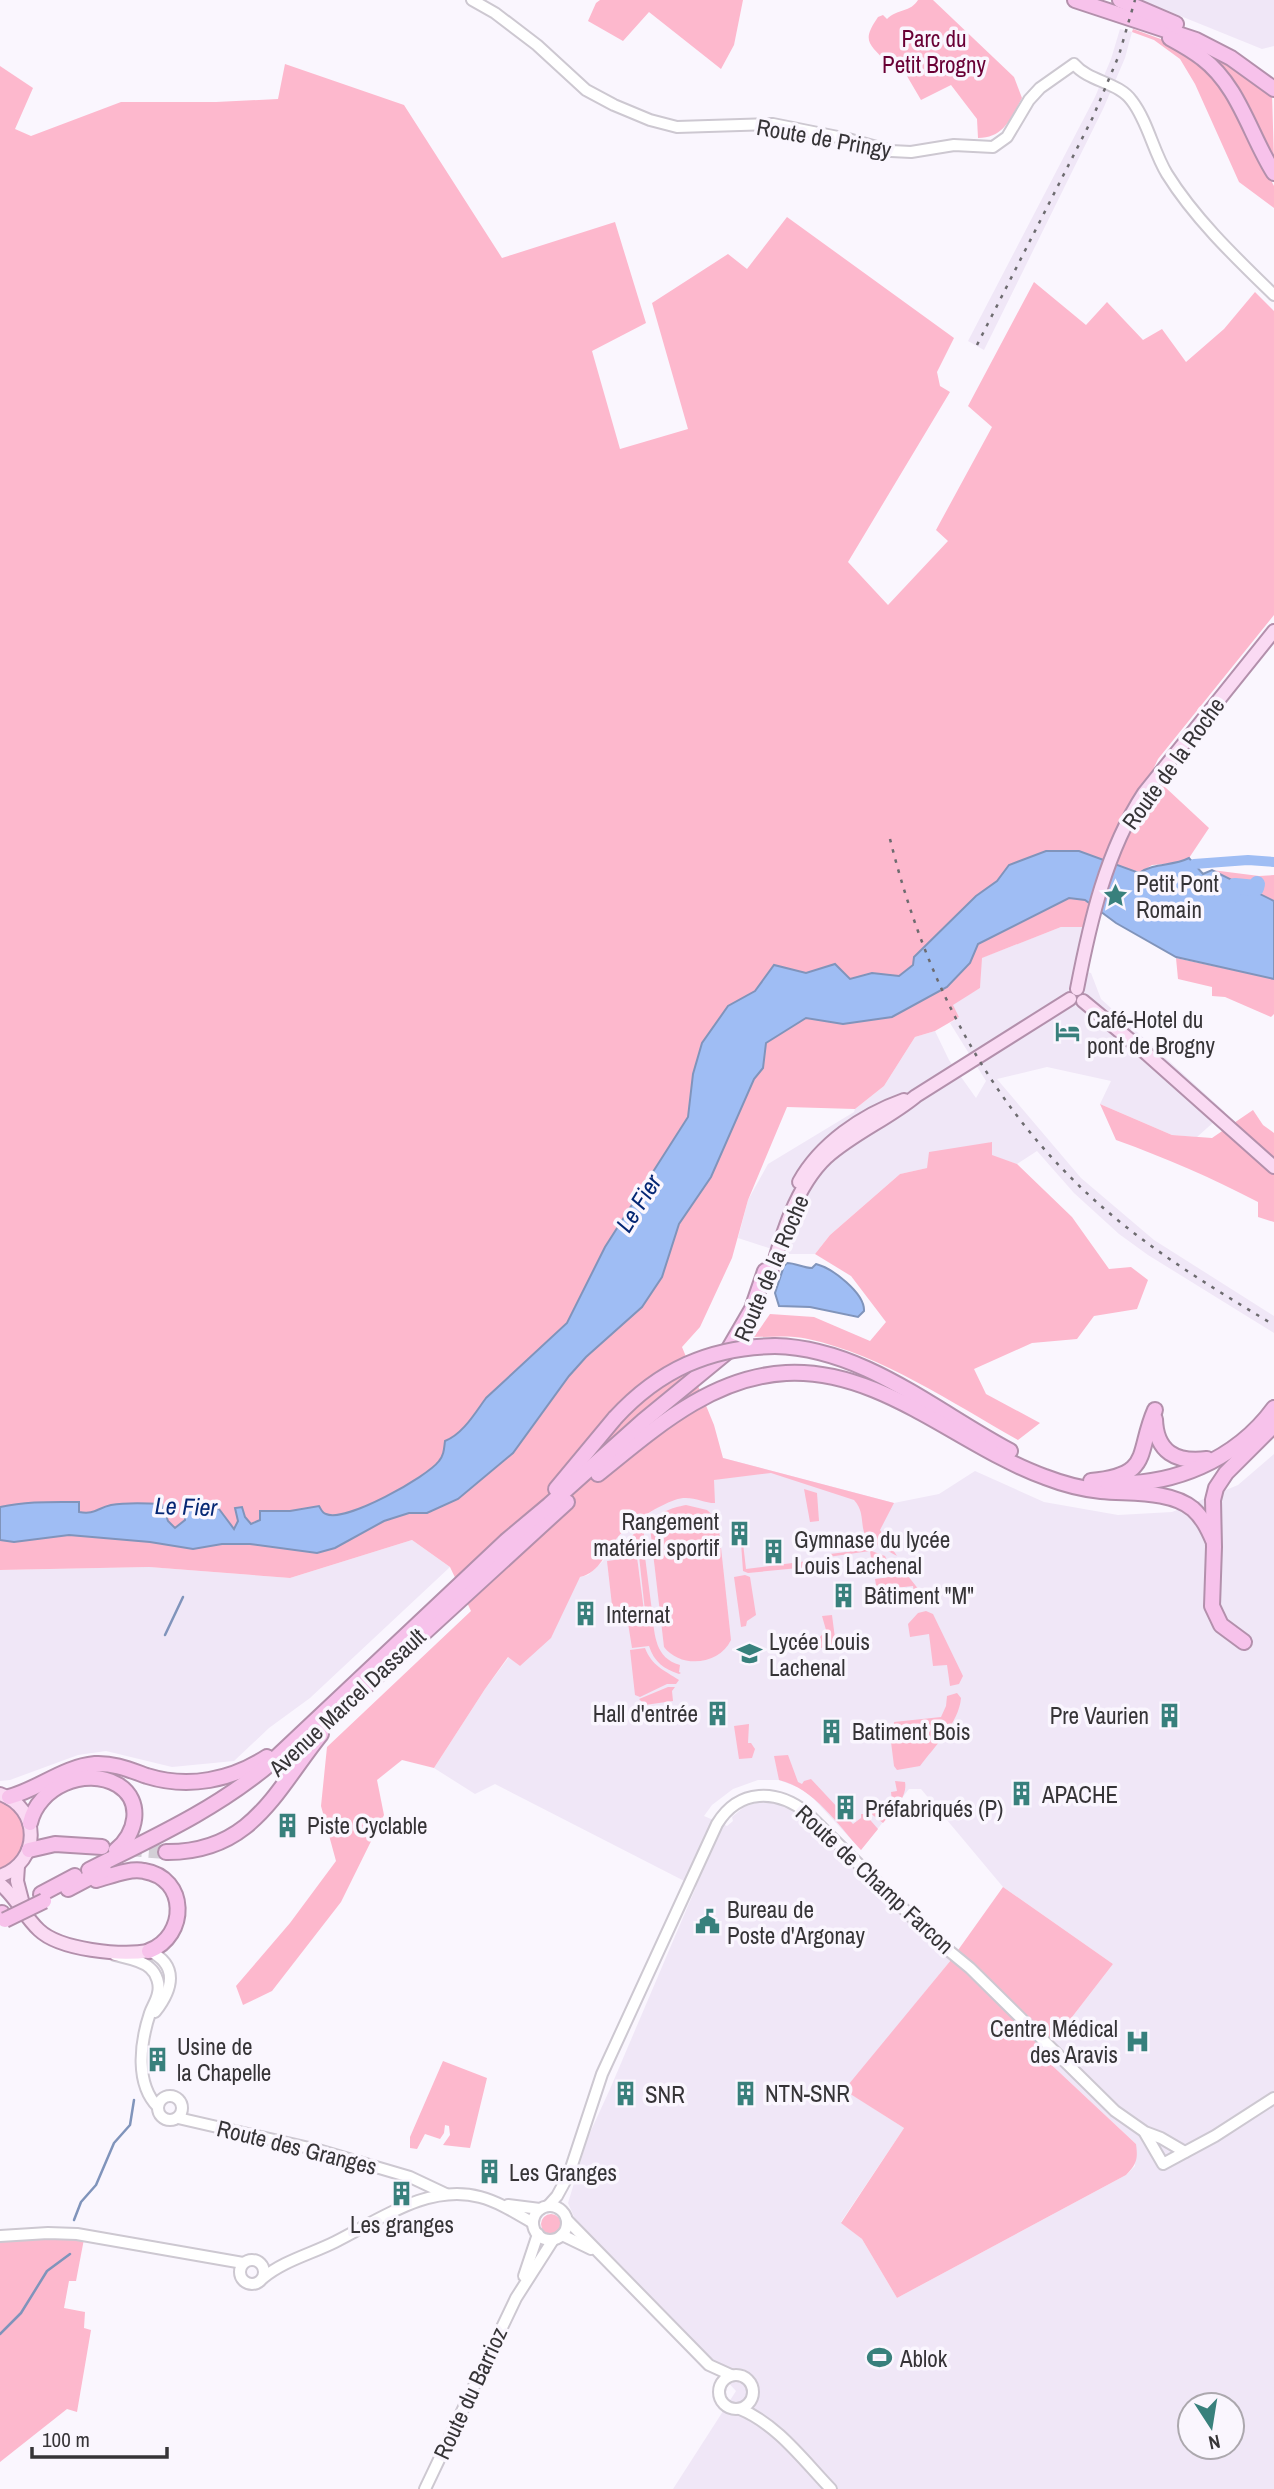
<svg xmlns="http://www.w3.org/2000/svg" width="1274" height="2489" viewBox="0 0 1274 2489" font-family="'Archivo Narrow',sans-serif">
<style>
.built{fill:#f0e7f7;fill-rule:evenodd}
.green{fill:#fdb8cd}
.water{fill:#9fbdf4;stroke:#8094bb;stroke-width:2}
.lines{fill:none;stroke-linecap:round;stroke-linejoin:round}
.stream{stroke:#8094bb;stroke-width:2.5}
.canal{stroke:#9fbdf4;stroke-width:10}
.river{stroke:#9fbdf4;stroke-width:16}
.highway-tunnel{stroke:#d3cfd6;stroke-width:14;stroke-dasharray:14 7;stroke-linecap:butt}
.minor-casing{stroke:#cdc8d1;stroke-width:14}
.major-casing{stroke:#b390ac;stroke-width:16}
.highway-casing{stroke:#b390ac;stroke-width:18}
.minor{stroke:#fff;stroke-width:10}
.major{stroke:#fadaf3;stroke-width:12}
.highway{stroke:#f7c2eb;stroke-width:14}
.rail{stroke:#6d6b6f;stroke-width:2.5;stroke-dasharray:3.5 7;stroke-linecap:butt}
.highway-bridge-casing{stroke:#b390ac;stroke-width:18;stroke-linecap:butt}
.highway-bridge{stroke:#f7c2eb;stroke-width:14}
.labels{text-anchor:middle;dominant-baseline:central;stroke-width:7;stroke-linejoin:round;paint-order:stroke}
.park-label{font-size:23px;fill:#690035;stroke:#faf6fe}
.street-label{font-size:23px;fill:#363437;stroke:#faf6fe}
.poi-label{font-size:23px;fill:#363437;stroke:#faf6fe;text-anchor:start}
.water-label{font-size:24px;font-style:italic;fill:#052774;stroke:#faf6fe}
</style>
<rect width="100%" height="100%" fill="#faf6fe"/>
<g class="built">
<path d="M1141,0H1274V46L1262,49Z"/>
<path d="M1120,29L1132,32L1125,58L1104,107L984,350L968,341L1095,97L1111,59Z"/>
<path d="M1061,927H1083L1074,969L1091,973L1101,999L1225,1112L1197,1137L1172,1135L1100,1104L1111,1081L1047,1067L997,1079L1081,1178L1154,1240L1274,1316V1333L1148,1255L1119,1234L1074,1193L1037,1151L1017,1164L992,1156L991,1142L927,1168L900,1174L830,1235L815,1254H787L738,1238L748,1200L768,1164L854,1112L855,1109L884,1086L915,1037L935,1031L949,1060L976,1098L986,1081L950,1023L959,1017L952,1004L980,988L981,958Z"/>
<path d="M1274,1454V2489H673L736,2391L644,2292L578,2226L568,2203L588,2137L610,2089L696,1887L495,1784L475,1794L434,1768L485,1689L509,1657L520,1666L580,1577L588,1575L603,1561L617,1537L723,1458L894,1503L939,1494L975,1471L1044,1502L1118,1515L1172,1512L1238,1485ZM758,1780H779L800,1788L812,1797L861,1850L909,1789H921L1003,1887L1113,1964L1042,2056L1136,2144L1135,2166L1126,2175L897,2298L862,2239L841,2222L904,2128L845,2090L951,1960L796,1809L779,1802L762,1801L744,1807L732,1817L733,1821L727,1826L704,1816L712,1805L733,1789ZM1190,2405H1232V2447H1190Z"/>
<path d="M412,1540L450,1567L310,1698L269,1728L234,1761L172,1767L106,1751L78,1755L10,1780L0,1781V1570L149,1567L290,1578Z"/>
</g>
<g class="green">
<path d="M600,0H743L734,45L721,69L649,12L623,41L588,21L596,3Z"/>
<path d="M918,0H933L1014,77L1022,98C1011,118 1004,138 978,138L977,119L951,85L921,100L897,59L888,64C869,43 861,42 878,17L883,15L887,19C897,9 911,12 918,0Z"/>
<path d="M1133,29L1169,42L1204,63L1228,98L1274,186V208L1239,182L1195,84L1180,59L1154,40L1132,32Z"/>
<path d="M1210,55L1218,57L1272,93L1274,161L1227,75Z"/>
<path d="M285,64L404,105L502,258L615,222L646,323L592,351L620,449L688,429L652,303L728,254L747,269L787,217L954,338L937,372L940,386L950,392L848,562L888,605L948,541L936,530L992,427L968,406L1034,282L1086,325L1107,302L1143,340L1162,329L1186,362L1224,329L1255,292L1274,311V615L1158,759L1151,774L1209,828L1189,858L1180,863L1152,865L1139,873L1099,859L1083,927H1061L982,958L980,988L953,1005L959,1017L935,1031L915,1037L884,1086L855,1109L787,1107L748,1200L732,1258L700,1327L682,1347L714,1425L723,1458L894,1503L880,1530L897,1556C892,1553 868,1540 867,1538C859,1527 866,1513 854,1500L771,1473L714,1480L715,1503C704,1503 695,1497 683,1498C666,1500 628,1524 617,1538C605,1552 601,1572 580,1577L551,1638L520,1666L508,1657L485,1689L434,1768L402,1760L377,1780L384,1815L341,1902L272,1991L243,2005L236,1986L290,1923L336,1861L321,1806L327,1747L471,1611L450,1567L412,1540L290,1578L149,1567L0,1570V66L33,88L15,129L31,136L121,102H216L278,99Z"/>
<path d="M1212,870L1259,876L1274,875V901Z"/>
<path d="M1176,958L1274,979V1014L1271,1017L1225,997L1212,996V987L1178,979Z"/>
<path d="M1100,1104L1172,1135L1212,1138L1253,1110L1263,1125L1274,1133V1222L1258,1217V1202C1212,1178 1166,1158 1116,1140Z"/>
<path d="M992,1142V1155L1017,1164L1072,1217L1109,1269L1131,1267L1148,1280L1137,1309L1094,1316L1077,1339L1032,1343L974,1369L986,1394L1040,1423L1018,1440C952,1403 882,1355 808,1339C791,1335 771,1337 754,1337L770,1314L814,1317L870,1341L886,1322L851,1276L815,1254L830,1235L900,1174L927,1168L929,1152Z"/>
<path d="M804,1489L817,1493L819,1521L810,1522Z"/>
<path d="M686,1505L707,1510L718,1520L731,1640C719,1665 681,1669 664,1647L650,1527C657,1512 671,1508 686,1505Z"/>
<path d="M644,1523V1549L652,1611H645L639,1556L632,1555V1536Z"/>
<path d="M741,1543H743L746,1569L815,1560L809,1567L748,1573L743,1571Z"/>
<path d="M862,1550H869L885,1556L889,1565L883,1569L873,1571L870,1551L828,1557L829,1567L819,1568L830,1554Z"/>
<path d="M637,1557L644,1611L613,1614L607,1561Z"/>
<path d="M745,1575L750,1577L756,1615L747,1621L746,1626L741,1627L734,1577Z"/>
<path d="M904,1575L908,1576L923,1595L922,1603L916,1604L913,1586L877,1590L878,1599L868,1601L866,1587L876,1585L875,1579Z"/>
<path d="M926,1611L933,1614L963,1676L959,1684L950,1686L947,1665L933,1666L929,1634L910,1637L908,1624L918,1613Z"/>
<path d="M652,1614C655,1636 655,1658 680,1665L679,1672L681,1673L679,1674C664,1669 654,1662 649,1646L632,1648L627,1617Z"/>
<path d="M832,1615L836,1646L819,1648L820,1637L826,1630L822,1616Z"/>
<path d="M645,1648C652,1666 664,1670 679,1680L676,1684H667L640,1697L635,1695L630,1650Z"/>
<path d="M668,1687H675L672,1691L673,1701L645,1705L639,1699Z"/>
<path d="M957,1693L961,1698C959,1723 934,1747 920,1766L897,1770L894,1766L891,1742L897,1740L894,1722L941,1717L946,1706L947,1696Z"/>
<path d="M749,1724L748,1743H751L755,1749L752,1758L739,1759L734,1726Z"/>
<path d="M788,1755L798,1782L802,1784L804,1781L811,1779L853,1824L861,1818V1814H865L878,1829L861,1850C837,1824 815,1789 779,1780L774,1756Z"/>
<path d="M895,1781L905,1782C908,1797 892,1812 883,1823L870,1813L884,1812L892,1801L891,1792L897,1791Z"/>
<path d="M0,1800L16,1809L27,1832L20,1857L0,1871Z"/>
<path d="M1003,1887L1113,1964L1042,2056L1136,2144C1138,2159 1137,2164 1126,2175L897,2298L862,2239L841,2223L904,2128L844,2090L951,1960Z"/>
<path d="M443,2061L487,2078L470,2148L443,2145L450,2135L449,2126L445,2125L444,2133L440,2139L425,2134L417,2149L410,2148V2137Z"/>
<circle cx="551" cy="2224" r="10"/>
<path d="M63,2237L84,2239L76,2281H69L64,2308L85,2312L84,2328L91,2330L77,2412L67,2409L0,2462V2242Z"/>
</g>
<g class="water">
<path d="M1046,851H1079L1139,873C1156,862 1171,867 1189,858L1203,874L1212,870L1274,901V979L1176,957L1116,923L1085,900L1069,898L978,944L970,963L947,987L892,1017L843,1024L806,1018L766,1043L763,1068L754,1079L711,1177L679,1224L662,1277L642,1307L586,1357L569,1376L513,1453L458,1499L427,1513H409L384,1521L335,1548L317,1553L250,1544H222L193,1549L150,1542L69,1535L14,1542L0,1540V1507C27,1501 51,1502 79,1502V1512C95,1515 97,1508 111,1505C127,1502 146,1503 162,1504L168,1521L175,1528L185,1520L184,1504L196,1507L212,1506L219,1509L234,1529L238,1521L235,1508L242,1507L245,1517L251,1524L260,1520V1511H290L319,1506C321,1509 322,1513 326,1514C345,1523 427,1477 439,1461C444,1455 444,1449 445,1441C463,1434 475,1413 486,1398L567,1323L605,1247L688,1117L693,1074L702,1043L728,1006L755,991L774,965L806,973L835,964L850,979L872,973L899,976L913,965L914,957L976,896L997,881L1009,865Z"/>
<path d="M787,1263C796,1263 803,1268 812,1268L816,1264C832,1268 865,1293 864,1311L858,1317L810,1307L779,1306L775,1293L784,1266Z"/>
</g>
<g class="lines">
<g class="stream">
<path d="M165,1635L183,1597"/>
<path d="M74,2220L81,2202L96,2185L114,2143L130,2125L134,2100"/>
<path d="M0,2334L21,2313L47,2271L70,2254"/>
</g>
<path class="canal" d="M1194,864L1248,860L1274,862"/>
<path class="river" d="M1232,895L1235,886L1256,888L1257,884"/>
<path class="highway-tunnel" d="M128,1849L166,1852"/>
<defs>
<g id="minor">
<path d="M472,0L495,13L537,45L586,90L614,105L650,120L677,127L773,124L848,139L891,151L911,152L954,145L993,147L1007,137L1029,100L1040,88L1074,64C1089,82 1119,82 1132,101C1148,122 1153,151 1167,174C1195,219 1236,258 1274,295"/>
<path d="M149,1951C179,1965 173,1989 155,2012"/>
<path d="M115,1955C126,1958 142,1960 150,1968C157,1974 160,1985 158,1993C157,2000 152,2007 150,2013C140,2043 135,2084 158,2107"/>
<circle cx="170" cy="2108" r="12"/>
<path d="M178,2118L318,2150L410,2177L446,2194"/>
<path d="M1145,2133L1163,2164L1215,2136L1274,2098"/>
<path d="M508,2205L540,2209"/>
<path d="M548,2206L557,2196L569,2174L602,2074L717,1824C739,1788 777,1789 807,1813L931,1936L970,1968L1115,2111L1145,2132L1161,2138L1185,2152"/>
<circle cx="550" cy="2223" r="17"/>
<path d="M567,2220L709,2365L731,2375"/>
<path d="M562,2235L591,2249"/>
<path d="M0,2236L48,2233L77,2234L243,2263"/>
<circle cx="252" cy="2272" r="12"/>
<path d="M524,2276L538,2234"/>
<path d="M263,2278C283,2261 311,2254 335,2242C379,2220 429,2183 480,2197C499,2202 516,2213 533,2223"/>
<circle cx="736" cy="2392" r="17"/>
<path d="M740,2409C777,2424 804,2461 831,2489"/>
<path d="M425,2489L516,2298L553,2240"/>
</g>
<g id="major">
<path d="M1077,989C1090,922 1106,851 1144,793L1274,631"/>
<path d="M1083,1001L1147,1054L1274,1167"/>
<path d="M799,1182C820,1144 862,1115 904,1100"/>
<path d="M768,1283C780,1241 794,1188 827,1157C854,1133 888,1119 916,1096L1070,999"/>
<path d="M0,1794C41,1808 41,1862 0,1876"/>
<path d="M18,1866L17,1881L23,1904"/>
<path d="M0,1884C16,1897 24,1916 39,1930C60,1950 121,1956 149,1951"/>
</g>
<g id="highway">
<path d="M1075,0L1196,40L1231,58L1274,89"/>
<path d="M1120,0L1176,24"/>
<path d="M1170,38C1181,44 1192,50 1202,58C1239,86 1250,135 1274,173"/>
<path d="M775,1346C863,1348 935,1411 1010,1451"/>
<path d="M1155,1419C1156,1452 1176,1463 1207,1459"/>
<path d="M598,1474C654,1429 711,1377 786,1373C882,1368 959,1446 1045,1477C1063,1484 1082,1489 1101,1491C1130,1494 1170,1490 1193,1509C1203,1518 1208,1529 1213,1540"/>
<path d="M1091,1481C1153,1475 1136,1453 1155,1410"/>
<path d="M1108,1483C1172,1487 1236,1460 1274,1408"/>
<path d="M556,1489L615,1418"/>
<path d="M1244,1642L1221,1625L1212,1606L1214,1547L1213,1500L1216,1488L1226,1473L1274,1425"/>
<path d="M308,1739L567,1502"/>
<path d="M9,1797C39,1789 63,1767 95,1764C114,1763 130,1770 147,1776C189,1789 231,1780 267,1757"/>
<path d="M30,1823C38,1787 85,1766 118,1785C144,1801 136,1835 116,1850"/>
<path d="M29,1850L55,1844L102,1847"/>
<path d="M166,1852C252,1853 276,1790 321,1734"/>
<path d="M89,1870C150,1839 213,1811 266,1767L506,1541L549,1505L643,1421L727,1352L752,1309L765,1271"/>
<path d="M96,1880C111,1876 129,1868 144,1871C188,1878 188,1936 149,1951"/>
<path d="M68,1889L104,1870"/>
<path d="M41,1894L75,1876"/>
<path d="M0,1914L2,1913"/>
</g>
</defs>
<use href="#minor" class="minor-casing"/>
<use href="#major" class="major-casing"/>
<use href="#highway" class="highway-casing"/>
<use href="#minor" class="minor"/>
<use href="#major" class="major"/>
<use href="#highway" class="highway"/>
<g class="rail">
<path d="M977,345L1093,117L1119,55L1135,0"/>
<path d="M890,839C928,991 997,1122 1120,1222C1168,1261 1221,1293 1274,1325"/>
</g>
<defs>
<g id="highway-bridge">
<path d="M615,1418C659,1370 710,1347 775,1346"/>
<path d="M5,1920L44,1901"/>
</g>
</defs>
<use href="#highway-bridge" class="highway-bridge-casing"/>
<use href="#highway-bridge" class="highway-bridge"/>
</g>
<defs>
<symbol id="sight-bare" viewBox="-9 -9 18 18"><path d="M0-6L1.8-2.2L6-1.7L2.9 1.2L3.7 5.4L0 3.3L-3.7 5.4L-2.9 1.2L-6-1.7L-1.8-2.2Z" fill="#38807c" stroke="#faf6fe" stroke-width="2.5" paint-order="stroke"/></symbol>
<symbol id="hotel-bare" viewBox="-9 -9 18 18"><path d="M-6-4.5h1.5V1H6V5H4.5V3h-9V5H-6ZM-4 0a1.8 1.8 0 1 1 3.6 0ZM.5 0V-2.5h3Q6-2.5 6 0Z" fill="#38807c" stroke="#faf6fe" stroke-width="2.5" paint-order="stroke"/></symbol>
<symbol id="building-bare" viewBox="-9 -9 18 18"><path d="M-4-6H4V6H1V3H-1V6H-4ZM-2.5-4.3h1.7v1.8h-1.7ZM.8-4.3h1.7v1.8H.8ZM-2.5-1h1.7V.8h-1.7ZM.8-1h1.7V.8H.8Z" fill="#38807c" stroke="#faf6fe" stroke-width="2.5" paint-order="stroke"/></symbol>
<symbol id="school-bare" viewBox="-9 -9 18 18"><path d="M0-5L7-2L0 1L-7-2ZM-4 1L0 2.5L4 1V4Q0 6-4 4Z" fill="#38807c" stroke="#faf6fe" stroke-width="2.5" paint-order="stroke"/></symbol>
<symbol id="civic-bare" viewBox="-9 -9 18 18"><path d="M-.6-6.5H3V-4.5H.6V-3L4-1V1h2V6H-6V1h2V-1L-.6-3ZM-1.2 2.5V6h2.4V2.5Z" fill="#38807c" stroke="#faf6fe" stroke-width="2.5" paint-order="stroke"/></symbol>
<symbol id="hospital-bare" viewBox="-9 -9 18 18"><path d="M-5-5h3v3.5h4V-5h3V5h-3V1.5h-4V5h-3Z" fill="#38807c" stroke="#faf6fe" stroke-width="2.5" paint-order="stroke"/></symbol>
<symbol id="stadium-bare" viewBox="-9 -9 18 18"><path d="M0-5a6.5 5 0 1 0 0 10a6.5 5 0 1 0 0-10ZM-3.5-1.8h7v3.6h-7Z" fill="#38807c" stroke="#faf6fe" stroke-width="2.5" paint-order="stroke"/></symbol>
</defs>
<g fill-rule="evenodd">
<use href="#sight-bare" x="1098" y="878" width="35" height="35"/>
<use href="#hotel-bare" x="1050" y="1014" width="35" height="35"/>
<use href="#building-bare" x="722" y="1516" width="35" height="35"/>
<use href="#building-bare" x="756" y="1534" width="35" height="35"/>
<use href="#building-bare" x="826" y="1578" width="35" height="35"/>
<use href="#building-bare" x="568" y="1596" width="35" height="35"/>
<use href="#school-bare" x="732" y="1636" width="35" height="35"/>
<use href="#building-bare" x="700" y="1696" width="35" height="35"/>
<use href="#building-bare" x="1152" y="1698" width="35" height="35"/>
<use href="#building-bare" x="814" y="1714" width="35" height="35"/>
<use href="#building-bare" x="1004" y="1776" width="35" height="35"/>
<use href="#building-bare" x="828" y="1790" width="35" height="35"/>
<use href="#building-bare" x="270" y="1808" width="35" height="35"/>
<use href="#civic-bare" x="690" y="1904" width="35" height="35"/>
<use href="#hospital-bare" x="1120" y="2024" width="35" height="35"/>
<use href="#building-bare" x="140" y="2042" width="35" height="35"/>
<use href="#building-bare" x="728" y="2076" width="35" height="35"/>
<use href="#building-bare" x="608" y="2076" width="35" height="35"/>
<use href="#building-bare" x="472" y="2154" width="35" height="35"/>
<use href="#building-bare" x="384" y="2176" width="35" height="35"/>
<use href="#stadium-bare" x="862" y="2340" width="35" height="35"/>
</g>
<g class="labels">
<g class="park-label">
<text x="934" y="38">Parc du<tspan x="934" dy="26">Petit Brogny</tspan></text>
</g>
<g class="street-label">
<text transform="translate(824 138) rotate(10)">Route de Pringy</text>
<text transform="translate(1173 763) rotate(-54)">Route de la Roche</text>
<text transform="translate(771 1268) rotate(-67)">Route de la Roche</text>
<text transform="translate(347 1702) rotate(-43)">Avenue Marcel Dassault</text>
<text transform="translate(875 1879) rotate(43)">Route de Champ Farcon</text>
<text transform="translate(297 2147) rotate(14)">Route des Granges</text>
<text transform="translate(470 2393) rotate(-65)">Route du Barrioz</text>
</g>
<g class="poi-label">
<text x="1136" y="883">Petit Pont<tspan x="1136" dy="26">Romain</tspan></text>
<text x="1087" y="1019">Café-Hotel du<tspan x="1087" dy="26">pont de Brogny</tspan></text>
<text x="719" y="1521" text-anchor="end">Rangement<tspan x="719" dy="26">matériel sportif</tspan></text>
<text x="794" y="1539">Gymnase du lycée<tspan x="794" dy="26">Louis Lachenal</tspan></text>
<text x="864" y="1595">Bâtiment "M"</text>
<text x="606" y="1614">Internat</text>
<text x="769" y="1641">Lycée Louis<tspan x="769" dy="26">Lachenal</tspan></text>
<text x="698" y="1713" text-anchor="end">Hall d'entrée</text>
<text x="1149" y="1715" text-anchor="end">Pre Vaurien</text>
<text x="852" y="1731">Batiment Bois</text>
<text x="1042" y="1794">APACHE</text>
<text x="865" y="1808">Préfabriqués (P)</text>
<text x="307" y="1825">Piste Cyclable</text>
<text x="727" y="1909">Bureau de<tspan x="727" dy="26">Poste d'Argonay</tspan></text>
<text x="1118" y="2028" text-anchor="end">Centre Médical<tspan x="1118" dy="26">des Aravis</tspan></text>
<text x="177" y="2046">Usine de<tspan x="177" dy="26">la Chapelle</tspan></text>
<text x="765" y="2093">NTN-SNR</text>
<text x="645" y="2094">SNR</text>
<text x="509" y="2172">Les Granges</text>
<text x="402" y="2224" text-anchor="middle">Les granges</text>
<text x="900" y="2358">Ablok</text>
</g>
<g class="water-label">
<text transform="translate(638 1203) rotate(-58)">Le Fier</text>
<text transform="translate(186 1506) rotate(2)">Le Fier</text>
</g>
</g>
<g transform="translate(1211 2426) rotate(168)"><circle r="33" fill="#faf6fe" stroke="#aca8ae" stroke-width="2"/>
<path d="M0-5L12 26L0 18L-12 26Z" fill="#38807c"/>
<text y="-10" font-size="19" font-weight="bold" text-anchor="middle" fill="#363437">N</text>
</g>
<path d="M32 2447v10h135v-10" fill="none" stroke="#363437" stroke-width="3.5"/>
<text x="42" y="2447" font-size="21" fill="#363437" stroke="#faf6fe" stroke-width="5" paint-order="stroke">100 m</text>
</svg>
